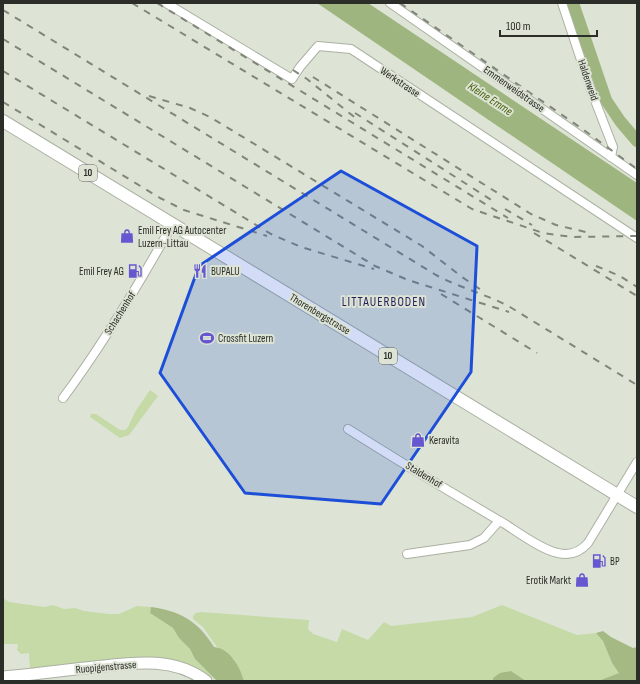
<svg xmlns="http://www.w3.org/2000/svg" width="640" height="684" viewBox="0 0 640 684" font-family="'Sofia Sans Condensed',sans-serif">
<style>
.green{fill:#c5daa7}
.forest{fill:#a4b983}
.water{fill:#9fb57f}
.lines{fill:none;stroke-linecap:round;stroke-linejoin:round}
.river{stroke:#9fb57f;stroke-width:12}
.street-casing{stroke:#aab1a2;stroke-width:10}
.secondary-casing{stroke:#aab1a2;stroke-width:13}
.primary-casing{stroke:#aab1a2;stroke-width:14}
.street{stroke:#fff;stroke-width:8}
.secondary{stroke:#fff;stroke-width:11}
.primary{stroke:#fff;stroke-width:12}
.rail{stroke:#81867b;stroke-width:2;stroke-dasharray:7 7;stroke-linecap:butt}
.marked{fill:#1d4ed8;fill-opacity:0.2;stroke:#1d4ed8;stroke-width:3;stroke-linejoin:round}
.labels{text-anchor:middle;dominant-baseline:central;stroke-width:4;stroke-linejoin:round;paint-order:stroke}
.shield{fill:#dde4d5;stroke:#60655c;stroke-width:1}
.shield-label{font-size:10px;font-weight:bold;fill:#2b2e28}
.street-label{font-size:11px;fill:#2b2e28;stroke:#dde4d5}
.poi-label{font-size:11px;fill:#2b2e28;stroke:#dde4d5;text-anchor:start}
.water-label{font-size:12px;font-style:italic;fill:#435c06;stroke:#dde4d5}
.quarter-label{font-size:13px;letter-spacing:1px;fill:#28215b;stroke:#dde4d5}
</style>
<rect width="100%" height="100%" fill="#dde4d5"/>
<g class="green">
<path d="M150,390L158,396L129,435L120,438L90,417L91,414H96L120,430H125L128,427L135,412Z"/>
<path d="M3,598L9,602L44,607L53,605L64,609L75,608L84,611L109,614H119L137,606L151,607L150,613L173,628L179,638L190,649L195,659L217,681L201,670L183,662L156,658H137L30,669L29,653L21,654L17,650L18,644H3Z"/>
<path d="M502,605L577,635L596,633L603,641L612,663L619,673L598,681H526L511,671L494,678L493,681H244L234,659L226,651L217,647L203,627L193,619V616L196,613L201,612L309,620L308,629L313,634L337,642L342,629L368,640L384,622L391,626L472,617Z"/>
</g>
<g class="forest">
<path d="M151,607C180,611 198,621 214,647C230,648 240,667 244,681H217L195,659L190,649L179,638L173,628L150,613Z"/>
<path d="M603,631L611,637L633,648L637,647V680L630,681H598L619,673L612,663L603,641L596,633Z"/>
<path d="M511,671L526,681H493V678L500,673Z"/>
</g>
<path class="water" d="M317,3H368L637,183V221Z"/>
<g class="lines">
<path class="river" d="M573,3L606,100L620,121L637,141"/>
<defs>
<g id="street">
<path d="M166,3L292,79L300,67L318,46L351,49L637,238"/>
<path d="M390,3L637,175"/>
<path d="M562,3L591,90L613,147L611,157"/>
<path d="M63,398C104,343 139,284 172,225"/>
<path d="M348,429C400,462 452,493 505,524C519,533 542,550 558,553C570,556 580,552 588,543L637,462"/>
<path d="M407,554L470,545L484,538L499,521"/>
</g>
<path id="secondary" d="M3,677C30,675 58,671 85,668C126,664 171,654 206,681"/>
<path id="primary" d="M3,121L637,507"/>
</defs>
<use href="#street" class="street-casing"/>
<use href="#secondary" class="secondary-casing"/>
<use href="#primary" class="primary-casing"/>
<use href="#street" class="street"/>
<use href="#secondary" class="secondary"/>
<use href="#primary" class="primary"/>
<g class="rail">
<path d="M132,3L472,209L543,233L572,237L637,236"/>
<path d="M157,3L508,218"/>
<path d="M400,3L581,128L637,169"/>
<path d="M3,10L436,275C460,288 486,294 510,307L637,385"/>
<path d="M3,39L375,266L408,280L509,312"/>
<path d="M293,70L307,79L358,120"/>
<path d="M3,71L271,234L301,247L374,269"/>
<path d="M313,77L531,214L556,225L590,233"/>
<path d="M149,96L190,108L210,117L422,246L462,277L484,292"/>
<path d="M3,102L160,198L184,210L267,236"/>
<path d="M355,113L493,201"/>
<path d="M505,209L532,225"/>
<path d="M534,233L637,296"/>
<path d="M596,266L620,276L637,287"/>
<path d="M441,294L537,353"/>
</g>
</g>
<path class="marked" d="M341,171L477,246L471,372L381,504L245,493L160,373L199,266Z"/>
<defs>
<symbol id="shop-bare" viewBox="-9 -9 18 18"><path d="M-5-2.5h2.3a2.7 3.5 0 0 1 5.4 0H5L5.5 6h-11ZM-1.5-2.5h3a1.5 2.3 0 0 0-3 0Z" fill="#6657d0" stroke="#dde4d5" stroke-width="2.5" paint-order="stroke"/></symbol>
<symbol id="fuel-bare" viewBox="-9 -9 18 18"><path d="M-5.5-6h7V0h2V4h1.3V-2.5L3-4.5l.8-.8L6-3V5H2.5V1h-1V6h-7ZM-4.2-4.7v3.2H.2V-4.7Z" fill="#6657d0" stroke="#dde4d5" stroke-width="2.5" paint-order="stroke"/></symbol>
<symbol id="restaurant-bare" viewBox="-9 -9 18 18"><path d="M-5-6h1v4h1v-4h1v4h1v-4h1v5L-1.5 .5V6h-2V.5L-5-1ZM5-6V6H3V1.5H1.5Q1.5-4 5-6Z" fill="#6657d0" stroke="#dde4d5" stroke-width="2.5" paint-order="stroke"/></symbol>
<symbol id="stadium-bare" viewBox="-9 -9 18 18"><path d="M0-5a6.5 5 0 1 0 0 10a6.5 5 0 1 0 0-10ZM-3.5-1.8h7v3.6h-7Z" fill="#6657d0" stroke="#dde4d5" stroke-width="2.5" paint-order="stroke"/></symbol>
</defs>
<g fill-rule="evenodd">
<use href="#shop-bare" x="117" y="226" width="20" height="20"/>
<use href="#fuel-bare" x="125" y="261" width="20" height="20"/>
<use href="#restaurant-bare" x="190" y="261" width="20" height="20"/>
<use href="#stadium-bare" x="197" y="328" width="20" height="20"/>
<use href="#shop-bare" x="408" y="430" width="20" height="20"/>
<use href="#fuel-bare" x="589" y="551" width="20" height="20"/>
<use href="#shop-bare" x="572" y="570" width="20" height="20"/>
</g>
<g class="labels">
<g class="shield">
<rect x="79" y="165" width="18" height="16" rx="3"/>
<rect x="379" y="348" width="18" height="16" rx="3"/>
</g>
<g class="shield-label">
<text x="88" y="173">10</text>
<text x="388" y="356">10</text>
</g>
<g class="street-label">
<text transform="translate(588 80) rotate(71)">Haldenweid</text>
<text transform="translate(400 82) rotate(34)">Werkstrasse</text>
<text transform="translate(514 89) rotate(35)">Emmenweidstrasse</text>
<text transform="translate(120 313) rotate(-58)">Schachenhof</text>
<text transform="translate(320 314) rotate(31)">Thorenbergstrasse</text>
<text transform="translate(424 475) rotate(31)">Staldenhof</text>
<text transform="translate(106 667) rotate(-5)">Ruopigenstrasse</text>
</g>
<g class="poi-label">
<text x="138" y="230">Emil Frey AG Autocenter<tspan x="138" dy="13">Luzern-Littau</tspan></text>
<text x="124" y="271" text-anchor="end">Emil Frey AG</text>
<text x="211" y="271">BUPALU</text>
<text x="218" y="338">Crossfit Luzern</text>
<text x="429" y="440">Keravita</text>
<text x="610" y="561">BP</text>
<text x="571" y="580" text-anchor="end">Erotik Markt</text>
</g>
<g class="water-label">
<text transform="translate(490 99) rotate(33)">Kleine Emme</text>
</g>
<g class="quarter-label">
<text x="384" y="302">LITTAUERBODEN</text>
</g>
</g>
<rect width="640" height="684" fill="none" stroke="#2b2e28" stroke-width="8"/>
<path d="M500 30v6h97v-6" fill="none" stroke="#2b2e28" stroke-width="2"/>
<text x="506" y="30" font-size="12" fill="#2b2e28" stroke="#dde4d5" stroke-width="3" paint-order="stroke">100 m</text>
</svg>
